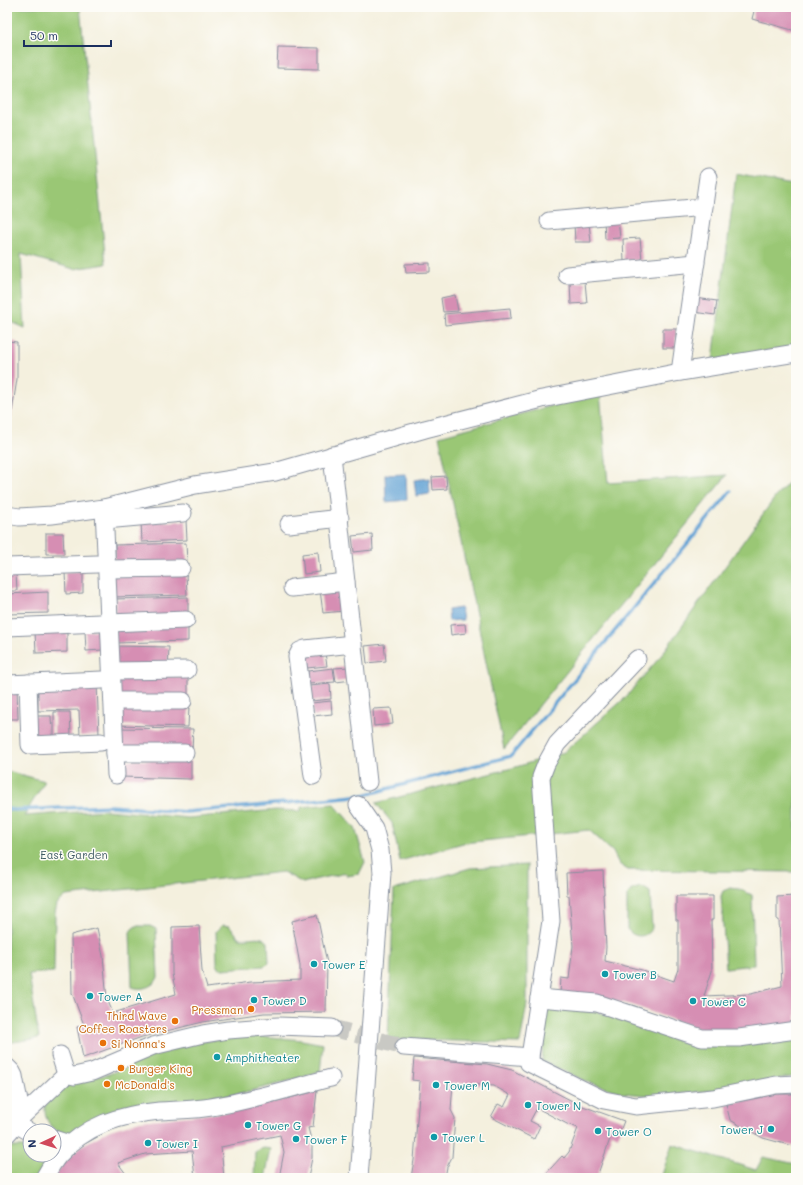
<svg xmlns="http://www.w3.org/2000/svg" width="803" height="1185" viewBox="0 0 803 1185" font-family="Mali,sans-serif">
<style>
.green{fill:#9ac775;stroke:#5a7b6a}
.water{fill:#61a1d4;stroke:#3e6899}
.lines{fill:none;stroke-linecap:round;stroke-linejoin:round}
.stream{stroke:#61a1d4;stroke-width:3.5}
.building{fill:#d68eb3}
.minor-tunnel{stroke:#c9c9c4;stroke-width:17;stroke-dasharray:17 8;stroke-linecap:butt}
.minor-casing{stroke:#88909e;stroke-width:19}
.minor{stroke:#fff;stroke-width:17}
.culture-dot{fill:#0f9aa8;stroke:#fdfcf7;stroke-width:1.5}
.food-dot{fill:#e8710a;stroke:#fdfcf7;stroke-width:1.5}
.labels{text-anchor:middle;dominant-baseline:central;stroke-width:3;stroke-linejoin:round;paint-order:stroke}
.park-label{font-size:11px;fill:#415d65;stroke:#fdfcf7}
.culture-label{font-size:11px;fill:#0d838f;stroke:#fdfcf7;text-anchor:start}
.food-label{font-size:11px;fill:#c56008;stroke:#fdfcf7;text-anchor:start}
</style>
<rect width="100%" height="100%" fill="#fdfcf7"/>
<filter id="ink" filterUnits="userSpaceOnUse"><feTurbulence type="fractalNoise" baseFrequency=".025" numOctaves="2"/><feDisplacementMap in="SourceGraphic" scale="8" xChannelSelector="R" yChannelSelector="G"/><feConvolveMatrix kernelMatrix="1 2 1 2 8 2 1 2 1" color-interpolation-filters="sRGB"/></filter>
<filter id="wash" filterUnits="userSpaceOnUse"><feTurbulence type="fractalNoise" baseFrequency=".012" numOctaves="4" result="noise"/><feDisplacementMap in="SourceGraphic" scale="16" xChannelSelector="R" yChannelSelector="G"/><feGaussianBlur stdDeviation="0.9" result="paint"/><feColorMatrix in="noise" values="0 0 0 0 0 0 0 0 0 0 0 0 0 0 0 0 0 1.4 0 .05"/><feComposite in="paint" operator="in"/></filter>
<g filter="url(#wash)">
<rect width="100%" height="100%" fill="#f4f0de"/>
<g class="green">
<path d="M7,7H80L106,264L74,269L21,254L25,328L7,320Z"/>
<path d="M736,174L787,184L796,185V346L713,360Z"/>
<path d="M600,393L608,483L727,475L504,749L439,436Z"/>
<path d="M796,475V872L628,870L619,864L613,852L589,830L463,843L400,861L392,823L376,803L516,767L564,752L625,698L660,657L776,496Z"/>
<path d="M7,771L45,781L24,816L106,810L188,818L276,810L301,811V807L334,804L355,828L365,862L359,874L347,876L346,873C331,877 317,878 303,883L283,872L66,896L57,904L55,913L54,972L29,974L39,1038L7,1043Z"/>
<path d="M527,865V1004L520,1043L388,1039L394,890L470,868Z"/>
<path d="M640,887L644,888L650,892L652,928C645,939 634,938 627,929V896L632,890Z"/>
<path d="M730,888L739,889L752,895L754,965L726,968L721,896L723,891Z"/>
<path d="M222,925L230,926L239,938C249,940 260,933 268,942L269,963L264,966L223,969L219,968L217,964L216,931Z"/>
<path d="M136,926H150L156,929L158,977C155,986 142,991 132,987L130,932L132,929Z"/>
<path d="M547,1006L598,1012L684,1043L709,1046L796,1036V1076L717,1090L656,1096L623,1093L588,1082L542,1061Z"/>
<path d="M261,1036L302,1040L323,1044L320,1072C282,1083 244,1094 205,1100C172,1105 136,1101 106,1114C93,1119 81,1129 69,1136C53,1130 44,1124 45,1105L68,1083L109,1074L159,1053L179,1047L199,1042L240,1037Z"/>
<path d="M672,1144L756,1170L763,1157L796,1164V1178H661Z"/>
<path d="M8,1147H30V1155H52L37,1178H7V1148Z"/>
<path d="M263,1148L271,1149L265,1178H254L255,1152Z"/>
</g>
<g class="water">
<path d="M406,474L407,500L386,502L385,475Z"/>
<path d="M429,478L430,494L416,496L414,480Z"/>
<path d="M461,608L463,620L449,621L448,610Z"/>
</g>
<g class="lines">
<path class="stream" d="M7,809L14,810L111,806L186,812L255,806L364,795L511,756L731,491"/>
</g>
<g id="blocks">
<g class="building">
<path d="M755,7H796V31L752,19Z"/>
<path d="M278,47L319,48V69L277,68Z"/>
<path d="M618,219L620,238L605,239L604,220Z"/>
<path d="M589,223L591,242H575L574,224Z"/>
<path d="M640,238L642,260L624,261L623,239Z"/>
<path d="M430,263V272L406,273L405,264Z"/>
<path d="M585,282L587,303L571,304L570,283Z"/>
<path d="M455,295L458,311L443,312L441,298Z"/>
<path d="M695,298L717,301L715,315L693,312Z"/>
<path d="M510,308L511,318L445,325L444,314Z"/>
<rect x="663" y="329" width="13" height="19"/>
<path d="M7,341L17,342V379L8,438Z"/>
<path d="M446,476L447,489L433,490L432,477Z"/>
<path d="M186,521L187,540L142,542L141,522Z"/>
<path d="M46,533H63L64,554H46Z"/>
<path d="M372,534L373,550L354,552L352,536Z"/>
<path d="M186,543L187,562L115,564V545Z"/>
<path d="M318,552L320,572L304,574L302,554Z"/>
<path d="M83,571V593L66,594L65,572Z"/>
<path d="M16,573L17,591H7V574Z"/>
<path d="M186,573L187,595L113,597V576Z"/>
<path d="M341,588L344,611L323,613L320,590Z"/>
<path d="M48,592V613L7,614V594Z"/>
<path d="M188,597V616L115,618V599Z"/>
<path d="M188,624V641L116,643L115,627Z"/>
<path d="M465,624L466,633L451,635L450,625Z"/>
<path d="M67,630V652L36,653L35,631Z"/>
<path d="M101,630L102,650L86,651L85,631Z"/>
<path d="M384,644L386,661L367,663L365,646Z"/>
<path d="M116,646L169,647L168,668L116,667Z"/>
<path d="M325,653L327,666L307,668L306,655Z"/>
<path d="M350,667L352,680L336,682L334,668Z"/>
<path d="M333,668L335,682L309,684L308,671Z"/>
<path d="M114,675L188,677V697L114,696Z"/>
<path d="M97,684L99,735L80,736L79,710L38,711V691Z"/>
<path d="M330,684L331,699L311,701L309,686Z"/>
<path d="M17,687L18,719H7V688Z"/>
<path d="M331,701L332,714L313,716L312,703Z"/>
<path d="M118,706L189,707L188,727L117,725Z"/>
<path d="M391,708L393,724L374,726L373,709Z"/>
<path d="M54,712H70L71,736L54,737Z"/>
<path d="M33,716H51L52,738H34Z"/>
<path d="M118,728L193,729L192,751L118,749Z"/>
<path d="M121,760L191,761V779L121,777Z"/>
<path d="M603,871L604,894H603L606,947L605,961L642,970L674,981L678,969V920H676V896H713V920H711L712,971L704,996L751,994L782,986L779,920H777V897L796,896V1024L755,1031H703L632,1005L606,999L560,993L561,978L569,979L573,946L569,896H567L566,873Z"/>
<path d="M317,915L327,963L326,1012L264,1013L203,1022L142,1037L83,1058L77,1027L84,1025L72,993L71,935L97,928L103,956L107,999L113,1013L176,994L172,974V927L199,926L202,971L207,988L250,982L300,980V965L292,921Z"/>
<path d="M414,1058L487,1064L512,1070L580,1105L624,1121L618,1136L612,1133L598,1174L594,1178H542L562,1156L564,1158L569,1152L578,1128L567,1124L537,1108L530,1121L540,1126L534,1139L491,1117L498,1104L504,1107L510,1095L494,1086L453,1083L451,1110L455,1118L452,1157L447,1167L445,1178H411L414,1160L420,1081L412,1080Z"/>
<path d="M317,1091L313,1127L308,1128L312,1143V1158L308,1178H279L284,1152L280,1135L221,1147L224,1178H195L192,1151L145,1154L118,1163L129,1178H53L64,1163L81,1146L110,1130L140,1121L229,1112L254,1107Z"/>
<path d="M775,1094H796V1147L763,1138L730,1120L726,1104Z"/>
</g>
</g>
</g>
<g filter="url(#ink)">
<use href="#blocks" fill-opacity="0" stroke="#88909e" stroke-width="1"/>
<g class="lines">
<path class="minor-tunnel" d="M332,1028L404,1047"/>
<defs>
<g id="minor">
<path d="M549,221L704,207"/>
<path d="M567,275L696,263"/>
<path d="M680,372L708,177"/>
<path d="M332,455L368,782"/>
<path d="M104,508L116,775"/>
<path d="M7,515L19,517L52,515L104,508L195,485L275,472L425,429L542,399L680,372L796,353"/>
<path d="M105,520L183,513"/>
<path d="M289,524L340,518"/>
<path d="M7,567L97,564"/>
<path d="M107,569L181,568"/>
<path d="M292,588L346,582"/>
<path d="M109,623L186,620"/>
<path d="M7,627L100,623"/>
<path d="M637,659L557,744L546,764L541,777L551,921L529,1063L604,1100L636,1106L713,1098L776,1085L796,1084"/>
<path d="M112,671L187,670"/>
<path d="M28,683L30,745L101,742"/>
<path d="M7,684L102,680"/>
<path d="M113,701H183"/>
<path d="M115,753H185"/>
<path d="M313,776L297,657L300,651L305,649L353,644"/>
<path d="M358,805L374,828L380,850L382,873L359,1178"/>
<path d="M539,998L597,1003L702,1038H739L796,1030"/>
<path d="M404,1047L530,1057"/>
<path d="M60,1055L65,1071L69,1075L74,1076L92,1072L153,1046L203,1034L228,1030L278,1026L332,1028"/>
<path d="M7,1067L12,1072L14,1076C18,1101 27,1115 7,1134"/>
<path d="M19,1119L67,1074"/>
<path d="M17,1123L21,1127L30,1132"/>
<path d="M54,1139L70,1144"/>
<path d="M44,1178C48,1171 53,1162 59,1155C86,1125 119,1115 159,1111C174,1110 189,1110 204,1108C247,1102 289,1088 331,1078"/>
</g>
</defs>
<use href="#minor" class="minor-casing"/>
<use href="#minor" class="minor"/>
</g>
</g>
<g class="culture-dot">
<circle cx="314" cy="964" r="4"/>
<circle cx="605" cy="974" r="4"/>
<circle cx="90" cy="996" r="4"/>
<circle cx="254" cy="1000" r="4"/>
<circle cx="693" cy="1001" r="4"/>
<circle cx="217" cy="1057" r="4"/>
<circle cx="436" cy="1085" r="4"/>
<circle cx="528" cy="1105" r="4"/>
<circle cx="248" cy="1125" r="4"/>
<circle cx="771" cy="1129" r="4"/>
<circle cx="598" cy="1131" r="4"/>
<circle cx="434" cy="1137" r="4"/>
<circle cx="296" cy="1139" r="4"/>
<circle cx="148" cy="1143" r="4"/>
</g>
<g class="food-dot">
<circle cx="251" cy="1009" r="4"/>
<circle cx="175" cy="1021" r="4"/>
<circle cx="103" cy="1043" r="4"/>
<circle cx="121" cy="1068" r="4"/>
<circle cx="107" cy="1084" r="4"/>
</g>
<g class="labels">
<g class="park-label">
<text x="74" y="854">East Garden</text>
</g>
<g class="culture-label">
<text x="322" y="964">Tower E</text>
<text x="613" y="974">Tower B</text>
<text x="98" y="996">Tower A</text>
<text x="262" y="1000">Tower D</text>
<text x="701" y="1001">Tower C</text>
<text x="225" y="1057">Amphitheater</text>
<text x="444" y="1085">Tower M</text>
<text x="536" y="1105">Tower N</text>
<text x="256" y="1125">Tower G</text>
<text x="763" y="1129" text-anchor="end">Tower J</text>
<text x="606" y="1131">Tower O</text>
<text x="442" y="1137">Tower L</text>
<text x="304" y="1139">Tower F</text>
<text x="156" y="1143">Tower I</text>
</g>
<g class="food-label">
<text x="243" y="1009" text-anchor="end">Pressman</text>
<text x="167" y="1015" text-anchor="end">Third Wave<tspan x="167" dy="13">Coffee Roasters</tspan></text>
<text x="111" y="1043">Si Nonna's</text>
<text x="129" y="1068">Burger King</text>
<text x="115" y="1084">McDonald's</text>
</g>
</g>
<rect width="803" height="1185" fill="none" stroke="#fdfcf7" stroke-width="24"/>
<g transform="translate(42 1143) rotate(266)"><circle r="19" fill="#fdfcf7" stroke="#a3aaba"/>
<path d="M0-3L7 15L0 10L-7 15Z" fill="#d1495b"/>
<text y="-6" font-size="11" font-weight="bold" text-anchor="middle" fill="#1b2f5e">N</text>
</g>
<path d="M24 40v6h87v-6" fill="none" stroke="#1b2f5e" stroke-width="2"/>
<text x="30" y="40" font-size="12" fill="#1b2f5e" stroke="#fdfcf7" stroke-width="3" paint-order="stroke">50 m</text>
</svg>
